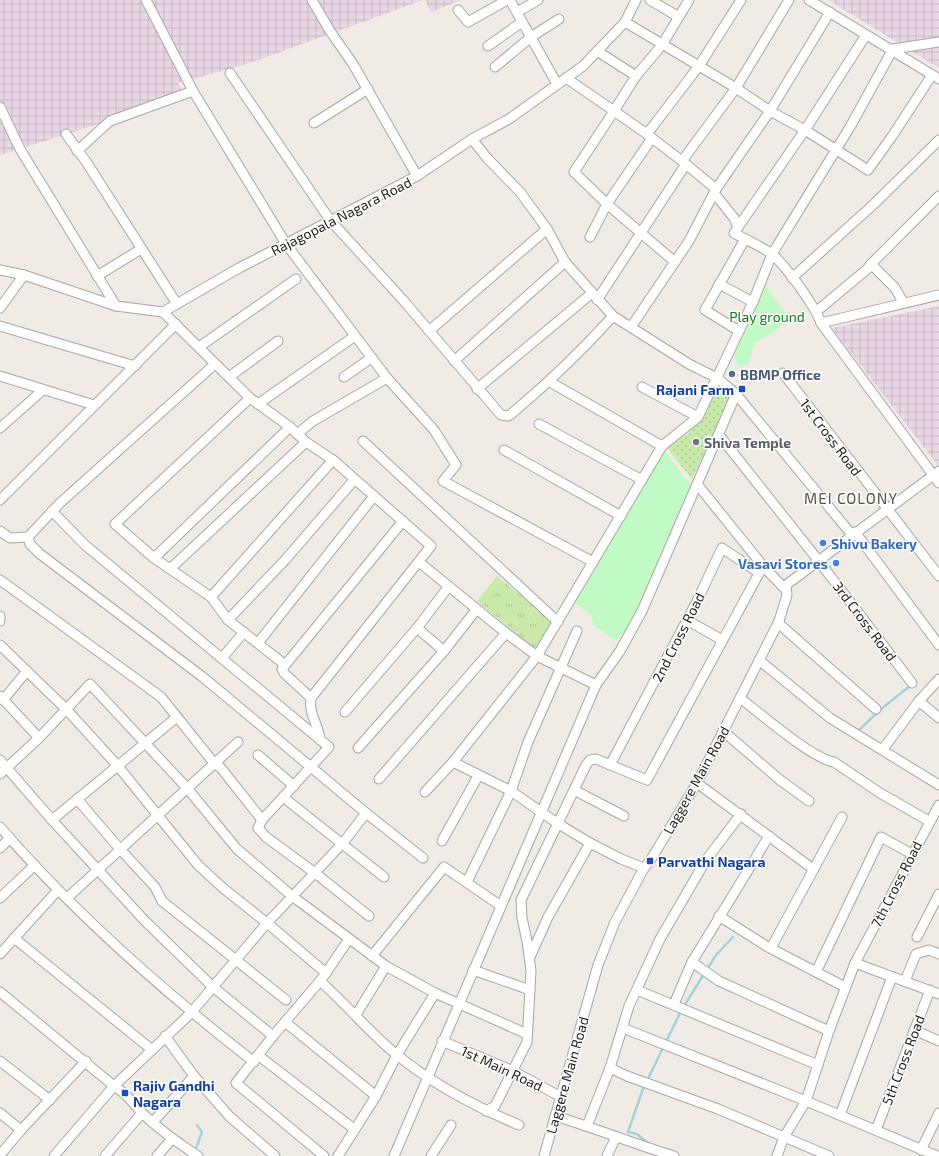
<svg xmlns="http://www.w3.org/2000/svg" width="939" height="1156" viewBox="0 0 939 1156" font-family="'Exo 2',sans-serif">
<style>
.industrial{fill:url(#industrial-grid)}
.grass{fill:url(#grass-tufts)}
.park{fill:#c2fac6}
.garden{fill:url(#garden-dots)}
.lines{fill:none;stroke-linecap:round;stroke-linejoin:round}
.stream{stroke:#a5d1de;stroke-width:2.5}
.minor-casing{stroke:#a6a6a6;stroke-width:11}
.minor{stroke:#fff;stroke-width:9}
.service-dot{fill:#5c6f8a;stroke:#fff;stroke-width:1.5}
.transit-dot{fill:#1a4fb4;stroke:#fff;stroke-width:1.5}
.worship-dot{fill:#6b7280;stroke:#fff;stroke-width:1.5}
.shop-dot{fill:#3f7fe0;stroke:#fff;stroke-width:1.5}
.labels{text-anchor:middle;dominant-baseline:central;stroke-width:3;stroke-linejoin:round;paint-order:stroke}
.street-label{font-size:14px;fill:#1f1f1f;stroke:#fff}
.park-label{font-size:14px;fill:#0b7f14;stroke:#fff}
.service-label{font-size:14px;font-weight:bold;fill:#4e5e75;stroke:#fff;text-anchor:start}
.transit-label{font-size:14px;font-weight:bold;fill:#164399;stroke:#fff;text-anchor:start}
.worship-label{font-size:14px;font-weight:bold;fill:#5b616d;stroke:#fff;text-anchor:start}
.shop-label{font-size:14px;font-weight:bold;fill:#366cbe;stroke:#fff;text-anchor:start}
.neighbourhood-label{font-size:15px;letter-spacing:1px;fill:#525252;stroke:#fff}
</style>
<defs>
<pattern id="industrial-grid" width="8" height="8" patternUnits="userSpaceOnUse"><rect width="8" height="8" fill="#e9d7e6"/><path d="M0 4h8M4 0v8" fill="none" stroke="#c7b8c5"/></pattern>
<pattern id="grass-tufts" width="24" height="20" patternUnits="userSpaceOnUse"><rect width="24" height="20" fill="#caeaab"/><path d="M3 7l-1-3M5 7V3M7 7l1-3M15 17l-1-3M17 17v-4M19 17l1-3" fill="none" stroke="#adc893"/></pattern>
<pattern id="garden-dots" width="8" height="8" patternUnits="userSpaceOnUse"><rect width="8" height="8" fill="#caeaab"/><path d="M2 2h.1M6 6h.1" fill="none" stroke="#adc893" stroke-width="1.8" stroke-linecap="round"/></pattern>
</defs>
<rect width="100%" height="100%" fill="#f0ece5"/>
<g class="industrial">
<path d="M0,0H423L247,64L178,83L185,97L0,155Z"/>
<path d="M425,0H461L431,12Z"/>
<path d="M828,0H939V68Z"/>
<path d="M939,306V467L832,328Z"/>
</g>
<path class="grass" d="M497,576L555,623L534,648L477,601Z"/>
<g class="park">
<path d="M765,285L791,320L754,344L749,364L738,366L732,351Z"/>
<path d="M664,450L692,487L633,623L615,641L593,624L591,615L575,603Z"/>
</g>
<path class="garden" d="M718,391L732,398L692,479L666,447L688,434Z"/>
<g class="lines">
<g class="stream">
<path d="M859,730L880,710L911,685"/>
<path d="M684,1006L716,955L733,937"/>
<path d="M650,1145L637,1134L628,1132L643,1089L681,1011"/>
<path d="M195,1151L202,1132L197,1125"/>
</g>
<defs>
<g id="minor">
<path d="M146,0L193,91L286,244L387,378L434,430L456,465L443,481L593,562"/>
<path d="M312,0L330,31L353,64L417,176"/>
<path d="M510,0L557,84"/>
<path d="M650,0L679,17"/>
<path d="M809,0L939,79"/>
<path d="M458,10L468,22L507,0"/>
<path d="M517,12L538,0"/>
<path d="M625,22L736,88L770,111L805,130L868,170L893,135L932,75"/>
<path d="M866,35L805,130L734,233C746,240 761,246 772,254C786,266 815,306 821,323L939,483"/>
<path d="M488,46L522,22"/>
<path d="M597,51L636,76"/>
<path d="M495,67L531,37L559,19"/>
<path d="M230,73L330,220L403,300L501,415L508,416L510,415C548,383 580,353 613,316"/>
<path d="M566,78L614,111L636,76L662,45L689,0"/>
<path d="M0,107L20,149L116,306"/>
<path d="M314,123L368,89"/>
<path d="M66,134L87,163L177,304"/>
<path d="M648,135L682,161"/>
<path d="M472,139L487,158L520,192L547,229L565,262L613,316L689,364L717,378L736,394L852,535"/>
<path d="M77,151L110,121L193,91"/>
<path d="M716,189L682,161L736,88L789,0"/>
<path d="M714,193L734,218L738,227"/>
<path d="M590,237L607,204L652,138"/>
<path d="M675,262L607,204L574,172L614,111L647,134L699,66L741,0"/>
<path d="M870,265L939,196"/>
<path d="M0,270L24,275L116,306L163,312L239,268L417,176L472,139L509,119L583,66L625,22L636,0"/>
<path d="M97,276L141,249"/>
<path d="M792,278L874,204L939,140"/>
<path d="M719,284L753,302"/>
<path d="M597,300L686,164"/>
<path d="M0,308L24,275"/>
<path d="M817,311L872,265L895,288L903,302"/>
<path d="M163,312L250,398L290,427L306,442L333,460L431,546L311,698"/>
<path d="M821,323L939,295"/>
<path d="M0,326L135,366"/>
<path d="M631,327L689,241L716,189L770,111L830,12"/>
<path d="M429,331L547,229"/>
<path d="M739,331L705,310L745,239"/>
<path d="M199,347L296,279"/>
<path d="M454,361L565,262"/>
<path d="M783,373L939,576"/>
<path d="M0,376L94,405"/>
<path d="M229,377L278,341"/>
<path d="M344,377L371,358"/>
<path d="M550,382L662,446"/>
<path d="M642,387L698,417"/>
<path d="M477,389L592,293"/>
<path d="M250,398L115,524L154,558L211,597L228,620L284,664"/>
<path d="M258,404L355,336"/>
<path d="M539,424L642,480"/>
<path d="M0,428L43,390"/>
<path d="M297,434L313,421L387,378"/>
<path d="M719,435L818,560L912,683"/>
<path d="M363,441L558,622"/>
<path d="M504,450L621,516"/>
<path d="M697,484L763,566L786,590"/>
<path d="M0,500L176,324"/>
<path d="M52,511L85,545L329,747L262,820L258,828L266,837L315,873L369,916"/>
<path d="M0,531L10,538L28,537"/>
<path d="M855,532L939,645"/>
<path d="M28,537L30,544L40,554L204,678L366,813L423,858"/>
<path d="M28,537L60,503L215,364"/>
<path d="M154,558L290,427"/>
<path d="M419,562L506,633L537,656L596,685"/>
<path d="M170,569L306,442"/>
<path d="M0,580L161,697L214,763L221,768L262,820"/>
<path d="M211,597L333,460"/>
<path d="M0,616V621"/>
<path d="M228,620L286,559L354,480"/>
<path d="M687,620L722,640"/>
<path d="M778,623L876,709"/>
<path d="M417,628L444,651"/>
<path d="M258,643L374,496"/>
<path d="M0,645L66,709L117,765L198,865L223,888L267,923L326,973L320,981C347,1005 370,1033 397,1055C434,1085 476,1107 519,1125"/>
<path d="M222,658L244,632"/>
<path d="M759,660L830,718L939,785"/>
<path d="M0,696L39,738"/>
<path d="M740,698C761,714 811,758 834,762L880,793L929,821"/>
<path d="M3,700L27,671"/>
<path d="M919,701L939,718"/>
<path d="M345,712L417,628L449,586"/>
<path d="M723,731L780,780L809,801"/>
<path d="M320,740C319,725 308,714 311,698L284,673L282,669L403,521"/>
<path d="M358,748L444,651L476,610"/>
<path d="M883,749L919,701L939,679"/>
<path d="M258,755L294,786"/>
<path d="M0,760L52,820L145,921L213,987L273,1036"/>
<path d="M610,765L697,601L722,548L759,573"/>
<path d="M0,774L39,738L90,684L187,788L237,849L292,896L386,966L435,993L527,1034"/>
<path d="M379,779L506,633"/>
<path d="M697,783L813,869"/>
<path d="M574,790L624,816"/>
<path d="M425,792L453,762"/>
<path d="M283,797L384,877"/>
<path d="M77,799L119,848L155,887L162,901L286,1000"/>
<path d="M52,820L177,717"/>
<path d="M0,827C75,914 163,991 254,1062"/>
<path d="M442,841L478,776"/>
<path d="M0,848L10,838"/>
<path d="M644,868L621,859L590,843L557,823L511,791L453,762L537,656L662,446L698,417L753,302L772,254L850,127L893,49L939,42"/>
<path d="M467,882L511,791L528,742L577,631"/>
<path d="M0,898L35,865"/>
<path d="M67,898L238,742"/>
<path d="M719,916L768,947L845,987"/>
<path d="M917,937L939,894"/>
<path d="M14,938L151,1049"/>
<path d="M771,948L842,817"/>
<path d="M0,954L58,890"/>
<path d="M372,956L444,867L501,906"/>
<path d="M530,957L548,917L590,843"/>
<path d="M692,962L719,981L829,1031"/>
<path d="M855,963L939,994"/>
<path d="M473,970L530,990"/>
<path d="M816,972L881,837L912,854"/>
<path d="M326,973L349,939"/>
<path d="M320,981L273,1036L236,1083L324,1156"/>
<path d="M905,981L916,954L929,950L939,954"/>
<path d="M637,990L818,1065"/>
<path d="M0,992L114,1086C129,1095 132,1103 143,1114C160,1130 178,1143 198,1156"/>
<path d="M674,1004L692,962L769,836"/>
<path d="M356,1015L386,966"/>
<path d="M285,1022L376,1096"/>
<path d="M623,1028L806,1101L937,1156"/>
<path d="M914,1030L939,1041"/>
<path d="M442,1041L513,1071L561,1097"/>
<path d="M259,1056L354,1129"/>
<path d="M0,1061L50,1100"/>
<path d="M610,1068L627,1076L718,1109L829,1156"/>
<path d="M194,1076L230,1117L275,1156"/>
<path d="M486,1111L495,1106L527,1042L531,971L527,941L522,918L521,900L586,765L590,760L596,759L647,780L763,566"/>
<path d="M0,1113L21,1130"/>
<path d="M840,1115L892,977"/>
<path d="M555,1116C595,1128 634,1144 674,1156"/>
<path d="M153,1122L194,1076L165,1036"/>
<path d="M587,1126L610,1068L629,1006L660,939L706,860L741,814"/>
<path d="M876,1130L930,990"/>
<path d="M921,1150L939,1113"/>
<path d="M0,1155L21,1130L86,1061"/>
<path d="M54,1156L114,1086L191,1013L267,923L343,843L366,813"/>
<path d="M105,1156L142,1113"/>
<path d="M157,1156L172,1139"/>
<path d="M338,1156L376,1096L397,1055L435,993"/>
<path d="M394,1156L596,685L620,651L642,611L736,394"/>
<path d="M431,1156L451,1125"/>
<path d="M544,1156L598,965L615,922L644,868L650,861L697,783L779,621L787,595L786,585L939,471"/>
<path d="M607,1156L616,1137"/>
<path d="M777,1156L784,1137L806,1101L829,1031L855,963L939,805"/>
</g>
</defs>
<use href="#minor" class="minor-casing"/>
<use href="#minor" class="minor"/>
</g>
<circle class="service-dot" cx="732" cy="374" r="4"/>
<g class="transit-dot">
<rect x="738" y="385" width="8" height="8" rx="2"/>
<rect x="646" y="857" width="8" height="8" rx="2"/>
<rect x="121" y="1089" width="8" height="8" rx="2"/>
</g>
<circle class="worship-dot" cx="696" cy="442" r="4"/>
<g class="shop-dot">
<circle cx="823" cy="543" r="4"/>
<circle cx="836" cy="563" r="4"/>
</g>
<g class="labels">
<g class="street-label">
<text transform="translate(341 216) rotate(-27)">Rajagopala Nagara Road</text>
<text transform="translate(831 437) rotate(53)">1st Cross Road</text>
<text transform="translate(865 621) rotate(53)">3rd Cross Road</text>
<text transform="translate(678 637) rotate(-63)">2nd Cross Road</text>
<text transform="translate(696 780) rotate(-61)">Laggere Main Road</text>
<text transform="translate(896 884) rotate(-63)">7th Cross Road</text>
<text transform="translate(903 1060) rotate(-69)">5th Cross Road</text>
<text transform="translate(502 1068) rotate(25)">1st Main Road</text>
<text transform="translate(567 1075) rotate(-74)">Laggere Main Road</text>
</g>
<g class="park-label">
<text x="767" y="316">Play ground</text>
</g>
<g class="service-label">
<text x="740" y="374">BBMP Office</text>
</g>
<g class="transit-label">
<text x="734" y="389" text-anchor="end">Rajani Farm</text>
<text x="658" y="861">Parvathi Nagara</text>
<text x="133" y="1085">Rajiv Gandhi<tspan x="133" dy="16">Nagara</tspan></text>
</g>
<g class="worship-label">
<text x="704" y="442">Shiva Temple</text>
</g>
<g class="shop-label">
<text x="831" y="543">Shivu Bakery</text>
<text x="828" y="563" text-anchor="end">Vasavi Stores</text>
</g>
<g class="neighbourhood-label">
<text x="851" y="498">MEI COLONY</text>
</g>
</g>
</svg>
